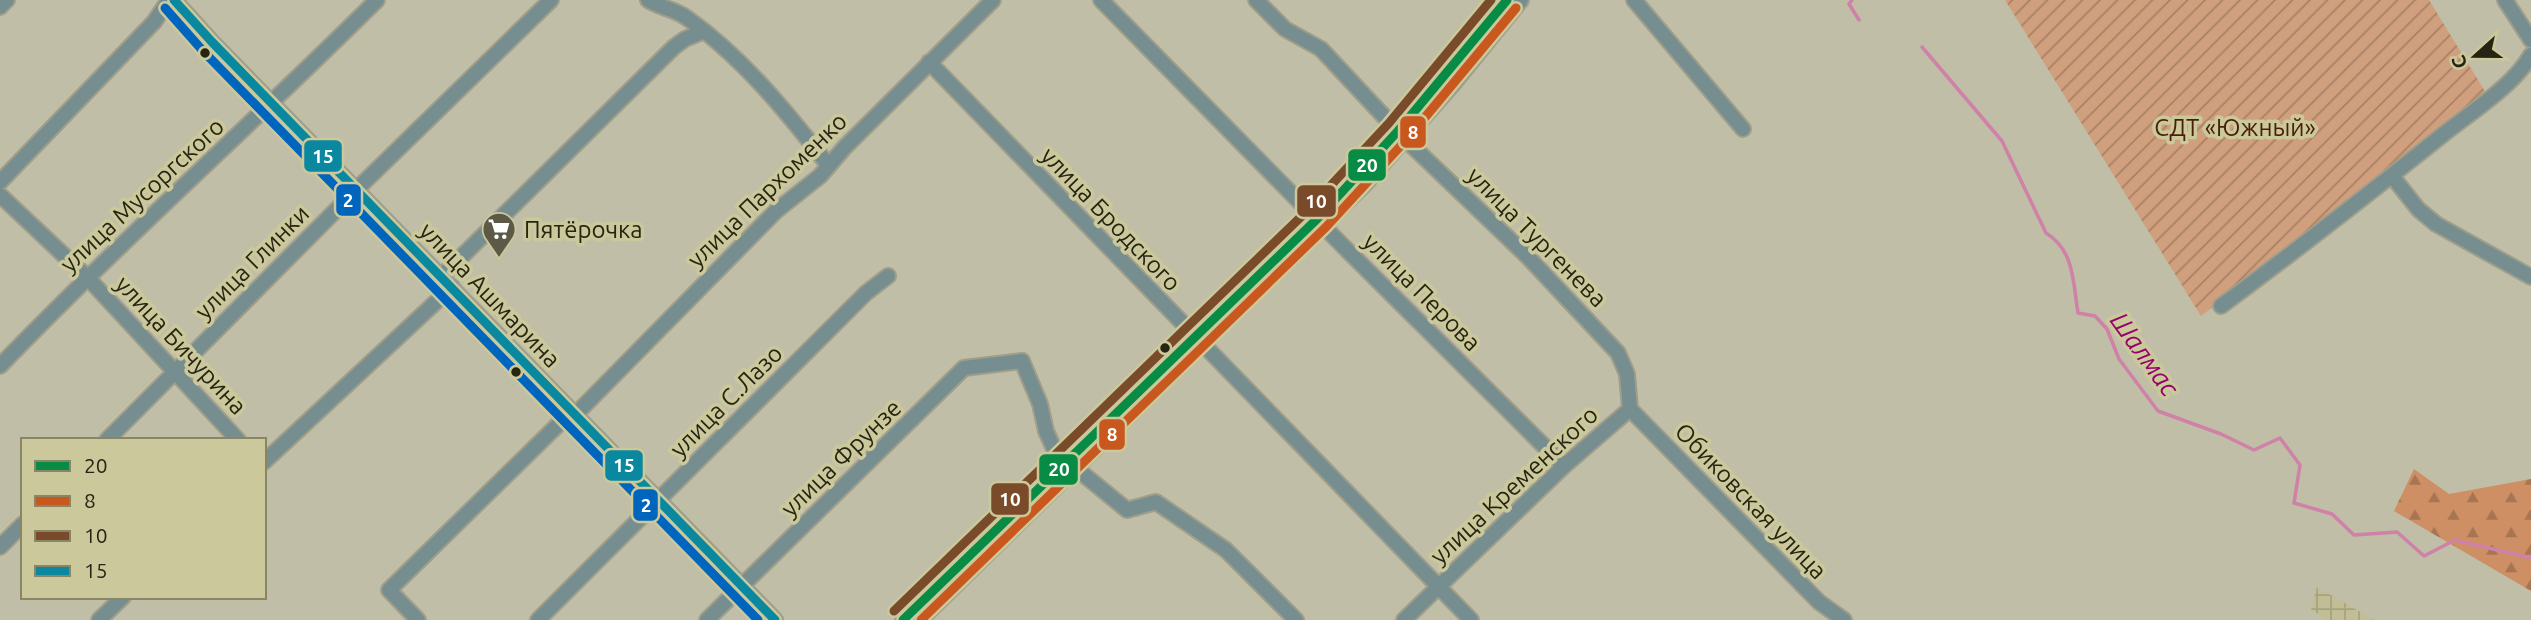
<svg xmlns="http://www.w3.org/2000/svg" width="2531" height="620" viewBox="0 0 2531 620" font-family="Ubuntu,sans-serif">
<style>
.industrial{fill:url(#industrial-grid)}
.forest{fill:url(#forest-firs)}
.garden{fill:url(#garden-furrows)}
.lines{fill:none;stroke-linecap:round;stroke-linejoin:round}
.stream{stroke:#cf81a8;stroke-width:3.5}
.minor-casing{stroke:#9f9e8b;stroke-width:18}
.minor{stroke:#778e90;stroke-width:14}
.bus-1-casing{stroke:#cbc89b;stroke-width:14}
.bus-2-casing{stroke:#cbc89b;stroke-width:14}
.bus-3-casing{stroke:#cbc89b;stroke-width:14}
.bus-4-casing{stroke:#cbc89b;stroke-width:14}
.bus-5-casing{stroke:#cbc89b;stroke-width:14}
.bus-1{stroke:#088c45;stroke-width:9}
.bus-2{stroke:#c9581f;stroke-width:9}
.bus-3{stroke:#7a4b2a;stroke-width:9}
.bus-4{stroke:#0a889f;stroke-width:9}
.bus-5{stroke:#0065bd;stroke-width:9}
.bus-dot{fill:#262413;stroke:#cbc89b;stroke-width:2.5}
.labels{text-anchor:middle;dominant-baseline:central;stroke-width:7;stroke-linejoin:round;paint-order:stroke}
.park-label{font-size:24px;fill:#4b1e07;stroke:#cbc89b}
.street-label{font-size:24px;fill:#262413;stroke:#cbc89b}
.poi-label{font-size:24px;fill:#262413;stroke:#cbc89b;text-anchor:start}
.water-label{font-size:26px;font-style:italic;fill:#94036b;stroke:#cbc89b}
.line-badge{stroke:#cbc89b;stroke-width:2.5}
.badge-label{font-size:19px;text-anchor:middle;font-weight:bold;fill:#fff}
</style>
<defs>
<pattern id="industrial-grid" width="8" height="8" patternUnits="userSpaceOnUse" patternTransform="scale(1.75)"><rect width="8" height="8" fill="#c1be96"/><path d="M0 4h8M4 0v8" fill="none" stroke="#a6a380"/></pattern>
<pattern id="forest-firs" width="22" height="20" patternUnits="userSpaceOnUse" patternTransform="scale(1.75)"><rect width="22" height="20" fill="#ce8f65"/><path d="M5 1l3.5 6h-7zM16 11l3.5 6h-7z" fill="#a77552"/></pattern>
<pattern id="garden-furrows" width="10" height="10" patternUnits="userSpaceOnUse" patternTransform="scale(1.75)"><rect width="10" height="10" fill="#d09f7d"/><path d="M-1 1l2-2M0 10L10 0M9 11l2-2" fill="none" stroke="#a98165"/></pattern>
</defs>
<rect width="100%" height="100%" fill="#c0bea6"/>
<path class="industrial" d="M2317,587L2374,620H2327L2311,609Z"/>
<path class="forest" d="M2414,469L2449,494L2531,479V591L2394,511Z"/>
<path class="garden" d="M2005,0H2429L2486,93L2201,316Z"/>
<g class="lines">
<g class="stream">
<path d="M1852,0L1849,4L1859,20"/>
<path d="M1922,47L2002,141L2046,233C2075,251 2073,283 2078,313L2095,316L2107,329L2119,359L2158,411L2221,434L2254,450L2280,438L2300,465L2294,503L2332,514L2354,535L2397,532L2424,556L2455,540L2531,558"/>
</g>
<defs>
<g id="minor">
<path d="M174,0L212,42L775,620"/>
<path d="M648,0C660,8 675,9 687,18C742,57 787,112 828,165"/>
<path d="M1101,0L1344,247L1564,466"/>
<path d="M1256,0L1285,29L1321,49L1405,139L1528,257L1618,353L1627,374L1630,409"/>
<path d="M1634,0L1743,129"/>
<path d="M2505,0L2531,40"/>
<path d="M0,7L7,0"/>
<path d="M929,62L1471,620"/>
<path d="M2392,176L2418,209L2436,224L2531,277"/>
<path d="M0,182L154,22L169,0"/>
<path d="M0,195L87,277L238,440"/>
<path d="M441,277L674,47L685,39L702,32"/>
<path d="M2221,306C2297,250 2371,192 2445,133C2473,111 2514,85 2531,55"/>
<path d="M0,366C122,240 253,123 377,0"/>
<path d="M1630,409L1819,602L1844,620"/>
<path d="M575,415L776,211L820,176L845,147L993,0"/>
<path d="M107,440L356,190L551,0"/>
<path d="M264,462L452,287"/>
<path d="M0,547L23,524"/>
<path d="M99,620L123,597"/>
<path d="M418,620L389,590L572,411"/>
<path d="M538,620L866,293L888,276"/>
<path d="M707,620L964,368L1022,361L1040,404L1046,431L1055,451L1127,510L1156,502L1226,550L1296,620"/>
<path d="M903,620L1317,219L1398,131L1507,0"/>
<path d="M920,620L1364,185L1453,84L1521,0"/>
<path d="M1404,620L1564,466L1630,409"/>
</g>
</defs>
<use href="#minor" class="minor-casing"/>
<use href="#minor" class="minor"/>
<defs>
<path id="bus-1" d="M903,620L1317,219L1398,131L1507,0"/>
<path id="bus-2" d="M921,620L1326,227L1407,139L1516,8"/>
<path id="bus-3" d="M894,611L1308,210L1389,123L1491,0"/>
<path id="bus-4" d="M174,0L212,42L775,620"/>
<path id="bus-5" d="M165,8L203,51L758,620"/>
</defs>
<use href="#bus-1" class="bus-1-casing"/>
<use href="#bus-2" class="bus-2-casing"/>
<use href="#bus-3" class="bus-3-casing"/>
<use href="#bus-4" class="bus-4-casing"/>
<use href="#bus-5" class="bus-5-casing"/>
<use href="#bus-1" class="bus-1"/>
<use href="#bus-2" class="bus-2"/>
<use href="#bus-3" class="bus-3"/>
<use href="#bus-4" class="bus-4"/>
<use href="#bus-5" class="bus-5"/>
</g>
<defs>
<symbol id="supermarket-pin" viewBox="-11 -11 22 30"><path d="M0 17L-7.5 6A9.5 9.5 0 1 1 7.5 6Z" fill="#5c5a46" stroke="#cbc89b"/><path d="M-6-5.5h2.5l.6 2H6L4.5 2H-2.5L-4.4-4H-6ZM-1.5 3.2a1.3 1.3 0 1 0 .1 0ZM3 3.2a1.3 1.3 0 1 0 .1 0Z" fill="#fff"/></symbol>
</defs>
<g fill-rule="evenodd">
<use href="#supermarket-pin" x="480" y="210" width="38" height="52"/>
</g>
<g class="bus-dot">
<circle cx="205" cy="53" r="6"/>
<circle cx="1165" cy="348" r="6"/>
<circle cx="516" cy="372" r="6"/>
</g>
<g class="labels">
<g class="park-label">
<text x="2235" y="127">СДТ «Южный»</text>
</g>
<g class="street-label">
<text transform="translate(767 190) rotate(-44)">улица Пархоменко</text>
<text transform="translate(142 195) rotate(-43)">улица Мусоргского</text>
<text transform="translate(1111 219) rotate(46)">улица Бродского</text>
<text transform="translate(1537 237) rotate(45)">улица Тургенева</text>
<text transform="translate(252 262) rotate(-45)">улица Глинки</text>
<text transform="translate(1422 292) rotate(45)">улица Перова</text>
<text transform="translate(490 295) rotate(46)">улица Ашмарина</text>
<text transform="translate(181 345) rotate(47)">улица Бичурина</text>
<text transform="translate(726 401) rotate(-45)">улица С.Лазо</text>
<text transform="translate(841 458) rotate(-44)">улица Фрунзе</text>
<text transform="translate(1514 485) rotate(-43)">улица Кременского</text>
<text transform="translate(1751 501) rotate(46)">Обиковская улица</text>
</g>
<g class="poi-label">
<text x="524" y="229">Пятёрочка</text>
</g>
<g class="water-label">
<text transform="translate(2145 354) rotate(54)">Шалмас</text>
</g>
</g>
<g class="line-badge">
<rect x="1399" y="115" width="28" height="34" rx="7" fill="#c9581f"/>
<rect x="303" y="139" width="40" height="34" rx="7" fill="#0a889f"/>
<rect x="1347" y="148" width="40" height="34" rx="7" fill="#088c45"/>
<rect x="335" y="183" width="27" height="34" rx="7" fill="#0065bd"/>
<rect x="1296" y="184" width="41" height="34" rx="7" fill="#7a4b2a"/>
<rect x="1098" y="418" width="28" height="33" rx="7" fill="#c9581f"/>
<rect x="604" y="449" width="40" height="33" rx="7" fill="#0a889f"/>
<rect x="1038" y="453" width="41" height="33" rx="7" fill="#088c45"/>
<rect x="990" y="482" width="40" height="34" rx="7" fill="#7a4b2a"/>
<rect x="632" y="488" width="27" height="34" rx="7" fill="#0065bd"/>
</g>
<g class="badge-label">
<text x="1413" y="139">8</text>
<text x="323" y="163">15</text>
<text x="1367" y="172">20</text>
<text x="348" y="207">2</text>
<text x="1316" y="208">10</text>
<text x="1112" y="441">8</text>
<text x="624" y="472">15</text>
<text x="1059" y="476">20</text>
<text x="1010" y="506">10</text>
<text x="646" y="512">2</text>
</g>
<rect x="21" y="438" width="245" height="161" fill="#cbc89b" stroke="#898665" stroke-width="2"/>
<rect x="35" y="461" width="35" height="10" fill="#088c45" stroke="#898665" stroke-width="2"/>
<text x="84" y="473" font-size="21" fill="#262413">20</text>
<rect x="35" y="496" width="35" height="10" fill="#c9581f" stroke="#898665" stroke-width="2"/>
<text x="84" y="508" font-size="21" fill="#262413">8</text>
<rect x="35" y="531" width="35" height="10" fill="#7a4b2a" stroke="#898665" stroke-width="2"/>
<text x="84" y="543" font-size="21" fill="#262413">10</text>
<rect x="35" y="566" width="35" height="10" fill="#0a889f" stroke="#898665" stroke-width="2"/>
<text x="84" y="578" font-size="21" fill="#262413">15</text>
<g transform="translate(2475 56) rotate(249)" stroke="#cbc89b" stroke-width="5" paint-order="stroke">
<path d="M0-5L12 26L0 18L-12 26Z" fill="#262413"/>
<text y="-10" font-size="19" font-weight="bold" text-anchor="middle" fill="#262413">С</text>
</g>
</svg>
